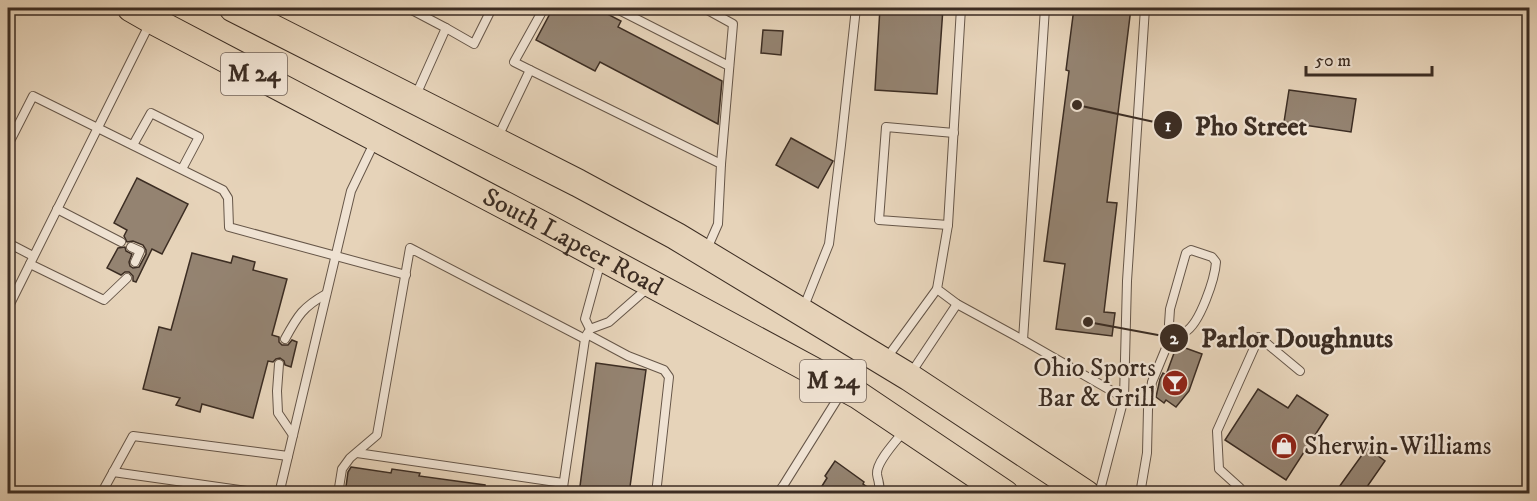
<svg xmlns="http://www.w3.org/2000/svg" width="1537" height="501" viewBox="0 0 1537 501" font-family="'IM FELL DW Pica',serif">
<style>
.building{fill:#948371;stroke:#3c2d23;stroke-width:1.5}
.lines{fill:none;stroke-linecap:round;stroke-linejoin:round}
.lane-casing{stroke:#665648;stroke-width:10}
.primary-casing{stroke:#3c2d23;stroke-width:29}
.lane{stroke:#efe2d2;stroke-width:8}
.primary{stroke:#e6d3b9;stroke-width:27}
.labels{text-anchor:middle;dominant-baseline:central;stroke-width:4.5;stroke-linejoin:round;paint-order:stroke}
.shield{fill:#efe2d2;stroke:#726358;stroke-width:1.5}
.shield-label{font-size:24px;font-weight:bold;fill:#3c2d23}
.street-label{font-size:26px;fill:#3c2d23;stroke:#efe2d2}
.poi-label{font-size:26px;fill:#3c2d23;stroke:#efe2d2;text-anchor:end}
.leader{fill:none;stroke:#3c2d23;stroke-width:2}
.callout-dot{fill:#3c2d23;stroke:#efe2d2;stroke-width:2}
.mark-label{font-size:18px;text-anchor:middle;font-weight:bold;fill:#fff}
.callout-label{font-size:27px;text-anchor:middle;font-weight:bold;fill:#3c2d23;stroke:#efe2d2;stroke-width:4.5;stroke-linejoin:round;paint-order:stroke}
</style>
<rect width="100%" height="100%" fill="#e6d3b9"/>
<filter id="stains"><feTurbulence type="fractalNoise" baseFrequency=".00333" numOctaves="4"/><feColorMatrix values="0 0 0 0 .2 0 0 0 0 .09 0 0 0 0 .02 0 0 0 .5 -.17"/></filter>
<radialGradient id="worn" r=".72"><stop offset=".6" stop-color="#630" stop-opacity="0"/><stop offset="1" stop-color="#630" stop-opacity=".3"/></radialGradient>
<g class="building">
<path d="M553,8H596L621,21L618,27L722,81L718,124L600,62L595,71L536,40Z"/>
<path d="M880,8H943L937,94L875,90Z"/>
<path d="M1074,8H1131L1107,202L1117,203L1104,312L1115,313L1112,336L1056,329L1065,264L1044,261L1069,71L1066,70Z"/>
<path d="M763,30L783,31L781,55L761,53Z"/>
<path d="M1289,90L1356,99L1351,132L1284,122Z"/>
<path d="M791,138L833,161L818,188L776,165Z"/>
<path d="M137,178L188,204L162,254L152,249L136,282L133,281V276L129,272H125L121,275L107,268L118,248L125,247L126,251L132,254L129,262L130,266L133,268L139,267L146,254V250L143,245L133,241L127,242L124,236L127,230L114,223Z"/>
<path d="M192,253L231,263L233,256L255,262L253,270L287,279L272,335L279,337V342L282,345H288L292,340L297,342L291,367L285,365L284,361L280,358L276,359L273,362L268,361L253,418L202,404L200,412L176,405L180,398L143,389L159,327L171,330Z"/>
<path d="M1177,345L1202,354L1189,391L1176,407L1166,400L1164,403L1156,397L1160,379L1163,373L1166,375Z"/>
<path d="M596,363L646,370L629,494H579Z"/>
<path d="M1258,389L1288,408L1297,395L1328,415L1286,480L1225,440Z"/>
<path d="M1367,448L1385,461L1362,494H1334Z"/>
<path d="M835,461L864,482L863,484L873,491V494H817L827,478L825,476Z"/>
<path d="M351,467L391,473L392,469L420,473L419,476L485,485V494H345L348,472Z"/>
</g>
<g class="lines">
<defs>
<g id="lane">
<path d="M408,8L446,28L416,95"/>
<path d="M615,8L729,66"/>
<path d="M704,8L733,24L721,164"/>
<path d="M961,8L948,225L937,289L957,304L1023,340L1124,398"/>
<path d="M446,28L474,44L492,8"/>
<path d="M530,70L514,62L544,8"/>
<path d="M497,139L530,70L721,164L718,224L707,249"/>
<path d="M8,145L33,96L223,190L228,198L229,227L406,275"/>
<path d="M133,145L151,113L199,137L182,169"/>
<path d="M57,209L121,242"/>
<path d="M948,225L879,220L886,127L954,133"/>
<path d="M8,243L33,256"/>
<path d="M131,247L140,251L135,262"/>
<path d="M30,264L104,300L127,278"/>
<path d="M8,308L150,23"/>
<path d="M803,309L829,244L841,145L856,8"/>
<path d="M590,329L585,319L601,261"/>
<path d="M587,334L628,356L664,370L669,377L656,494"/>
<path d="M285,339C298,315 303,307 326,294"/>
<path d="M1023,340L1045,8"/>
<path d="M886,359L937,289"/>
<path d="M279,364L277,391L278,413L293,435"/>
<path d="M911,373L957,304"/>
<path d="M357,453L563,483"/>
<path d="M113,472L268,494"/>
<path d="M101,494L133,436L288,456"/>
<path d="M279,494L351,191L375,141"/>
<path d="M338,494L342,469L350,458L377,435L410,248L585,339"/>
<path d="M562,494L585,339L590,329L609,322L650,286"/>
<path d="M777,494L783,486L843,390"/>
<path d="M879,494C881,484 878,482 877,474C876,462 896,441 904,431"/>
<path d="M1099,494L1124,398L1127,281L1145,8"/>
<path d="M1140,494L1147,453L1148,409L1152,382L1171,336L1169,324L1170,309L1186,253L1191,250L1212,257L1216,262C1215,278 1200,324 1185,332C1181,334 1175,334 1171,336"/>
<path d="M1237,494L1240,488L1219,469L1217,431L1259,337L1300,371"/>
</g>
<g id="primary">
<path id="s1" d="M131,8L152,20L544,226L858,395L1005,494"/>
<path d="M233,8L578,183L676,236L909,377L1086,494"/>
</g>
</defs>
<use href="#lane" class="lane-casing"/>
<use href="#primary" class="primary-casing"/>
<use href="#lane" class="lane"/>
<use href="#primary" class="primary"/>
</g>
<defs>
<symbol id="bar-disc" viewBox="-11 -11 22 22"><circle r="9.5" fill="#8f2418" stroke="#efe2d2"/><path d="M-6-5H6L.8 .8V4.5H3.5V6h-7V4.5H-.8V.8Z" fill="#fff"/></symbol>
<symbol id="shop-disc" viewBox="-11 -11 22 22"><circle r="9.5" fill="#8f2418" stroke="#efe2d2"/><path d="M-5-2.5h2.3a2.7 3.5 0 0 1 5.4 0H5L5.5 6h-11ZM-1.5-2.5h3a1.5 2.3 0 0 0-3 0Z" fill="#fff"/></symbol>
</defs>
<g fill-rule="evenodd">
<use href="#bar-disc" x="1160" y="368" width="30" height="30"/>
<use href="#shop-disc" x="1269" y="431" width="30" height="30"/>
</g>
<g class="labels">
<g class="shield">
<rect x="221" y="53" width="66" height="42" rx="4.5"/>
<rect x="800" y="360" width="66" height="42" rx="4.5"/>
</g>
<g class="shield-label">
<text x="254" y="74">M 24</text>
<text x="833" y="381">M 24</text>
</g>
<g class="street-label">
<text stroke="none"><textPath href="#s1" startOffset="500">South Lapeer Road</textPath></text>
</g>
<g class="poi-label">
<text x="1156" y="368">Ohio Sports<tspan x="1156" dy="30">Bar &amp; Grill</tspan></text>
<text x="1304" y="446" text-anchor="start">Sherwin-Williams</text>
</g>
</g>
<path class="leader" d="M1077 105L1168 125M1088 322L1174 338"/>
<g class="callout-dot">
<circle cx="1077" cy="105" r="6"/>
<circle cx="1088" cy="322" r="6"/>
<circle cx="1168" cy="125" r="15"/>
<circle cx="1174" cy="338" r="15"/>
</g>
<g class="mark-label">
<text x="1168" y="131">1</text>
<text x="1174" y="344">2</text>
</g>
<g class="callout-label">
<text x="1251" y="135">Pho Street</text>
<text x="1297" y="347">Parlor Doughnuts</text>
</g>
<rect width="1537" height="501" fill="none" stroke="#e6d3b9" stroke-width="30"/>
<rect x="9" y="9" width="1519" height="483" fill="none" stroke="#3c2d23" stroke-width="3"/>
<rect x="15" y="15" width="1507" height="471" fill="none" stroke="#3c2d23" stroke-width="1.5"/>
<path d="M1306 66v9h126v-9" fill="none" stroke="#3c2d23" stroke-width="3"/>
<text x="1315" y="66" font-size="18" fill="#3c2d23" stroke="#efe2d2" stroke-width="4.5" paint-order="stroke">50 m</text>
<rect width="100%" height="100%" filter="url(#stains)"/>
<rect width="100%" height="100%" fill="url(#worn)"/>
</svg>
